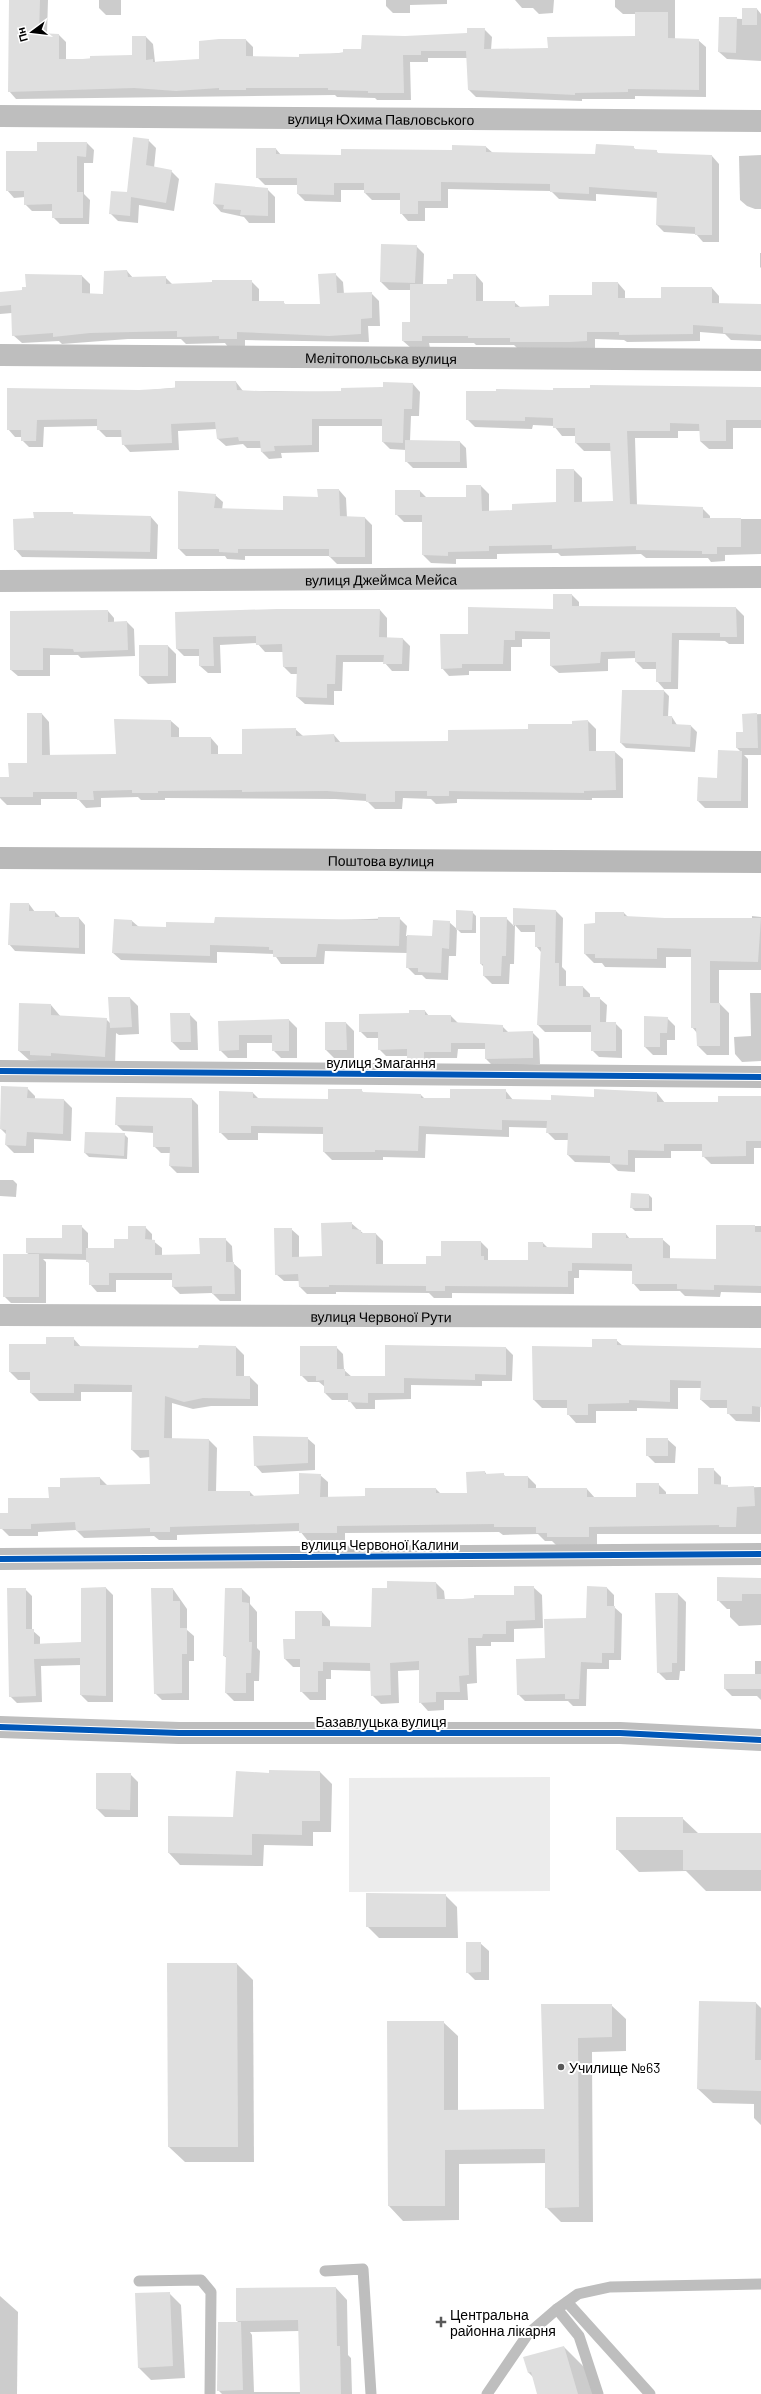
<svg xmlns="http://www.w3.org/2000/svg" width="761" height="2394" viewBox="0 0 761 2394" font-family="Barlow,sans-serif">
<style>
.green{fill:#ececec}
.shadow{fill:#0003;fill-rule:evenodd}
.building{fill:#dfdfdf}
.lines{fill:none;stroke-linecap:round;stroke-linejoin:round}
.lane{stroke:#bebebe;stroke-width:11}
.street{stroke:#bebebe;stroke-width:22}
.secondary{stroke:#b8b8b8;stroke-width:22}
.cycleway-casing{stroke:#fff;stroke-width:8}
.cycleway{stroke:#0057b8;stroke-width:6}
.poi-dot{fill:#595959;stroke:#fff;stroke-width:1.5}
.labels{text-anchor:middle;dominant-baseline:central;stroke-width:4;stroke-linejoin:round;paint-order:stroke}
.street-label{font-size:14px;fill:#000;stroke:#fff}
.poi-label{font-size:14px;fill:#000;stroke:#fff;text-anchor:start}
</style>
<rect width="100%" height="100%" fill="#fff"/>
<path class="green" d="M550,1777V1891L349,1892V1778Z"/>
<g class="shadow">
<path d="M11,0H48L47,34L59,35L66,42V60L133,56L146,37L153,44L155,62L200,60L246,40L253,47V57L300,58L362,50L405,37L468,34L484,29L492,37L491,50L549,49L636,37V14H623L615,7V0H675V40H698L706,47V97L635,96V99H582V101L476,97L469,90L468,58H428V62H410L411,100H377L375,98L337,97L335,95L16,99L9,91Z"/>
<path d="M99,0H121V15H106L99,8Z"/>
<path d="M386,0H447V4L410,5V13H393L386,6Z"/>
<path d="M554,0L553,13L539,14L533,8H522L515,0Z"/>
<path d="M757,9L761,14V61L727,59L719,52L720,18L743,19Z"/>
<path d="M148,140L156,148L154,168L171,171L179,179L174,211L139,205L138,223L118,221L110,213L128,193Z"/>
<path d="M87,143L94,150L93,163H84V194L90,200L89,224H60L53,217V211H32L25,204V197L14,198L7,190L38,152Z"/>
<path d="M486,147L493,153L596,155L633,147L636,150L656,151L659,154L712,156L719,164V242H703L696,234L664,232L657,225L658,198L596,194V201L559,199L551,191L448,189V208H425V221H408L401,213V200H372L365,193V190H341V202L305,201L298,194V185H265L257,177L276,149L281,155L342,156L453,151Z"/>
<path d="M761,155V209H755L747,206L740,200L739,156Z"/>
<path d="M267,189L275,197V223H249L244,217L221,212L214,204Z"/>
<path d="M416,246L424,254L423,285H448L454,280L476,275L483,283V302H514L520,307H550L593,296L618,283L625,291V299L662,300L712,288L719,296V304L761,305V341L731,340L725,334L700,332V341L627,342L624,340L595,339V348L518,349L514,345H476L474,343H429L430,348H411L403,341L411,323V290H389L381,282Z"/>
<path d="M760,253H761V268L760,267Z"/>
<path d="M127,271L133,278L165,277L173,285L251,281L259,289V302H283L286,305H321L335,274L343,282L344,294L371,293L379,301L380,326H368L369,342L245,340V347H228L225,343L186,344L181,339H128L62,344L59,341L22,343L13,335L12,313L0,314V293L23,291L27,288L26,275L82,276L90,284V294L103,295Z"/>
<path d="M236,382L243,391L342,392L413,384L420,392L419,416H411L410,441L460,442L466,448L467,468H413L406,461V450L390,449L383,442V426H319V452L281,453L282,458L269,459L262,452V448H247L243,444L226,446L218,439L217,429L178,431L179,450L130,452L123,444V437H106L98,429V426L44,427L43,447H29L22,440V437H15L8,429V389L139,391Z"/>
<path d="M761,387V428H733V449H709L700,441V431H678V438H635L637,505L702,508L710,516V519H761V554L725,555V561L711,562L708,558H646L641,554L561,556L558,553L497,554V559H456V564L431,563L423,555V522H404L396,514L420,491L427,498H467L481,486L489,494V512L513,511L558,503L574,470L582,478V503L614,502L611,451H584L576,443V436H562L554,426L533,425L532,429L475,427L467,419L554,391Z"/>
<path d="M339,490L346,498L347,518H365L372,525V564H337L329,556H245V560L227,559L225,556H186L179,549L215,495L223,502L222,510L284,511Z"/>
<path d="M72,513L75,515L151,517L158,525L157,559L22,557L15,549L35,519Z"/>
<path d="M572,595L579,602V607L736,608L744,616V644H729L725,641L679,640L678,689H664L657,681V669H643L636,662V658L608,659V671L559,673L551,666V639H522V647H511V671H469V675L449,676L442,668L469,635L554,610Z"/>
<path d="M380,610L387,618V639H403L410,646L409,671H392L384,662H343L342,691H334V705L305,704L297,697L298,674H291L284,667L283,652H265L257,643L220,645L221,673H208L200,666V656H184L177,649L176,613Z"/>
<path d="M108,611L114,618V623L127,622L134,629L135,656L81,658L78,655H50V676H18L11,670V612Z"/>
<path d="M168,646L176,654V683L148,684L140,676Z"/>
<path d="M664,691L669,696L668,717H672L677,725L691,726L697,732L695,752L626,748L621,743Z"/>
<path d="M42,714L49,722L50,756L117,755L115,720L171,721L179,728V738H211L218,746V755H243L295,729L303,736L334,735L341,743L449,742L573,725V722L588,721L596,729V752H615L623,759V798H592V800L457,799V803L436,804L431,799L403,798L402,809H375L367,801L335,799L165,798V800H141L138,797L101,798V807L86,808L78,799H41V805H7L0,798V778H10L28,764Z"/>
<path d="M761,714V755H744L748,759V808H705L698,801L741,752L737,748L744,733L743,715Z"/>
<path d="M29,904L35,912H55L61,918H79L85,925V954L15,951L9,944Z"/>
<path d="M514,909L556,911L563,918L562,967L566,971V987H583L590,994V998H599L607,1005L606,1023H615L622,1030V1058L599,1057L592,1050V1032H545L538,1025L541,952L536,946V932H521L515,925L514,964H510L509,984H492L484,976V967L481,964L506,918L514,926Z"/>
<path d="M472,912L476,916V933H461L457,929Z"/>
<path d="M624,913L628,917L665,919H752V916L761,917V970H719V1003L729,1013V1055H707L698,1046L697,1033L692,1027V957H666V968L605,967L602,963H594L585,954L596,924Z"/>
<path d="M399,918L407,926L406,936L433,937L449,922L457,929L456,956H449L448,980L426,979L422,975H415L407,967V953L325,951L324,964H281L274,954L217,952V963L121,960L113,953L132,921L139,927L167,928L215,924Z"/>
<path d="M750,993H761V1061L742,1062L735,1054L734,1037L751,1036Z"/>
<path d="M109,998H130L138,1006L139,1034L119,1035L116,1033L115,1067L29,1060L19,1051L51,1005L61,1017L106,1019L110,1023Z"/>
<path d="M425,1011L429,1016H451L458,1023L502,1026L509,1033L532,1032L539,1039L540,1064L493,1066L486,1059V1049H458L457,1058H431V1066H415L408,1056H386L379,1049V1038H367L360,1031L410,1014Z"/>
<path d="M189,1014L197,1022L198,1050H180L172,1042Z"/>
<path d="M667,1018L675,1026V1040H667V1055H653L645,1047Z"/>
<path d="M289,1020L297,1028V1058H281L273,1050V1043H247V1058H228L220,1050L219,1022Z"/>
<path d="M346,1023L354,1031V1058H334L326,1050Z"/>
<path d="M27,1088L35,1096V1099L64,1100L72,1108L71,1141L34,1139V1153H14L6,1145L7,1135L1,1129Z"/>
<path d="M361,1090L364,1093L421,1095L425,1099H451L505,1090L513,1100L552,1101L595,1098V1090L657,1093L665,1103H719L761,1097V1148H754V1164H711L703,1156V1151H671V1158H635V1172L618,1171L610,1163L575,1162L568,1155V1140H555L547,1132V1128L509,1127V1137L426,1134L425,1158L383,1157V1160H332L324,1152V1134L258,1133V1140H228L220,1132L253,1093L259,1099L329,1100Z"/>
<path d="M191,1098L198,1105L199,1173H177L170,1166L171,1153H161L154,1146V1133L123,1131L116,1124Z"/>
<path d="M124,1134L128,1138L127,1159L89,1157L85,1153Z"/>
<path d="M0,1180H13L17,1184L16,1197L0,1196Z"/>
<path d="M649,1195L652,1198V1211H635L631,1207Z"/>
<path d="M351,1223L364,1234H376L383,1241V1265H427L481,1242L488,1249V1261H529L543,1243L548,1248L593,1249L626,1234L630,1239H662L670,1246V1259L717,1260V1226H761V1293L721,1292L720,1297L685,1296L680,1291H640L633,1283V1271L579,1270V1278H574V1294L452,1293V1298H434L429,1293L336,1292V1294H307L300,1287V1281H284L276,1274L291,1229L299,1236V1258L323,1257Z"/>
<path d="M81,1226L88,1233V1249H115L145,1227L152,1234V1240L162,1248V1256L201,1255L225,1239L232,1246L233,1263L241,1270V1301H220L212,1293L180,1294L173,1287V1280H116V1292H97L90,1284V1265L87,1260L43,1259L46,1262V1303H11L4,1296L30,1255L27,1253L63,1239Z"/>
<path d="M73,1338L81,1347L199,1349L236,1347L244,1355V1377H250L258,1385V1406H211L193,1409L172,1403V1439L209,1440L217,1448L216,1492H250L255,1497L300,1495L320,1475L328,1482V1498L366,1497V1489H436L441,1494H468L485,1472L487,1475L503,1474L506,1477H528L536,1485V1489H587L595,1498H637L658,1484L666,1492V1495H699L713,1469L721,1477V1485L730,1488L761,1487V1469V1534H597V1545H556L552,1541H545L538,1534L503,1535L499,1532L345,1533V1540L328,1541H308L300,1531L177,1535V1540H159L154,1536L84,1538L76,1530L38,1532V1536H9L1,1528L9,1514L50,1499L61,1488L100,1478L107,1485H151L150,1457L140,1458L132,1450L133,1392H81V1401H39L31,1393V1380H18L10,1372L47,1345Z"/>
<path d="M616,1340L623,1346L761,1349L760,1422L736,1421L728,1413V1408H710L701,1400L702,1388H678V1409L637,1408V1411H596V1423H576L568,1414V1408H542L534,1400L593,1348Z"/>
<path d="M336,1347L343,1354L344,1370L352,1377L386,1378L506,1348L513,1355L512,1381H482V1386L411,1385V1399L375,1400V1409H356L349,1400H332L325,1393V1387L319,1382H308L301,1375Z"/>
<path d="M307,1438L315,1445V1470L262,1473L255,1465Z"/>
<path d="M667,1439L676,1447L675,1463H655L647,1455Z"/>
<path d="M761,1579V1625L739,1626L730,1617V1609H727L718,1600Z"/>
<path d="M436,1583L444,1591L445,1600L515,1596L533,1587L542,1595L543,1628L514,1629V1642H491V1646H476L477,1683L467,1684L468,1700H444V1710L428,1711L420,1702V1670L398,1671L399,1703L381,1704L372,1695L371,1671L331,1670V1679H326V1700H310L301,1691V1667H293L285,1659L296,1640L322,1612L330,1621V1628H372L388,1589Z"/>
<path d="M588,1587L607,1588L614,1595V1607L622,1614L621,1660H609V1669H587L586,1706H573L568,1701H525L518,1694L546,1659L587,1619Z"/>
<path d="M106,1588L113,1595V1702H88L81,1695V1665L41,1666L42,1702L17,1703L10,1696L25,1589L32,1596V1630L40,1637V1644L82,1643Z"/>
<path d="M173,1589L187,1609V1630L194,1636V1661H189V1700H162L155,1693Z"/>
<path d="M242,1589L250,1597V1604L257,1612V1648L260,1651L259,1681H254V1701H234L226,1693L227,1658L224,1656Z"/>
<path d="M678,1594L686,1602L685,1671H680L679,1680H666L658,1672Z"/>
<path d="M755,1661H761V1700L757,1696H732L725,1689L755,1675Z"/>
<path d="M320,1772L332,1784L331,1832H313V1846L264,1845L263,1866L180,1865L169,1853L234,1818L270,1774Z"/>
<path d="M130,1774L138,1782V1817H105L97,1809Z"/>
<path d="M682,1818L699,1834H761V1891H706L686,1871L639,1872L617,1849Z"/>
<path d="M445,1895L457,1907L458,1938H379L367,1926Z"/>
<path d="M480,1943L489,1951V1980H475L467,1972Z"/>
<path d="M237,1964L253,1980L254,2162H185L169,2147Z"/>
<path d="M700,2002L756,2003L761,2008V2125L754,2118V2104L713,2103L698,2089Z"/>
<path d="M542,2005H611L626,2019V2051L592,2052L593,2222H561L546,2207V2163L459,2164V2220L403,2221L389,2206L443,2022L458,2036V2111L545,2110Z"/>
<path d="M336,2288L347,2300L348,2355L351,2358L352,2394H222L218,2390L239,2323L237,2321ZM299,2331L301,2392H254L252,2335L250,2332Z"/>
<path d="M169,2293L181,2305L185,2378L151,2380L139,2368Z"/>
<path d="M0,2296L18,2312L17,2394H0Z"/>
<path d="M564,2347L586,2369L593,2394H538L533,2377L528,2372Z"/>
</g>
<g class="building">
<path d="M9,0H40L39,33L59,34V59H90V56L132,55V36H146V60L153,59V62L199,59V41L219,39H246V56L299,57V54L343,53V49H361L362,35L405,36L467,33V28H485L484,49L548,48L547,37L635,36V12H668V38L699,39V90L628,89V92L575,93V95L468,90L466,51H421V55H403L404,93H368V91L328,90V88H246V90H219V88L176,91L134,88L8,92Z"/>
<rect x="742" y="8" width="15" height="17"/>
<path d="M719,17H737L736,53L718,52Z"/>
<path d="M133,137L149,139L146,165L172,170L166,203L131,197L130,216L109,214L111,191L127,192Z"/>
<path d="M37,142H87L86,157L77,156V192H83V218H52V204L24,205V191H6V151H37Z"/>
<path d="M596,144L634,146V149L657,150V153L712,155V235H695V227L656,225L657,192L589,187V194L550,192V184L441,182V201H418V214H400V193H364V183H334V195L297,194V178H256V148H276V154L341,155V149L452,150V145L486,146V152L595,154Z"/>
<path d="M215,183L268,188V216L240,215L241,210L223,209L224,205L213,204Z"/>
<path d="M381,244L417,245L415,283L380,282Z"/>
<path d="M127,270L128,277L166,276V284L212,282V280H252V301H284V304H320L318,274L336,273L337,293L372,292V318L361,319V334L329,336L237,332V339H219V336L177,337V331L90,333L53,337V333L12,336L11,305L0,306V292L22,290V287H26L25,274L82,275V293L103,294L104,271Z"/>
<path d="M453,274H476V301H515V307L549,306V295H592V282H618V298H661V287H712V303L761,304V335L723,333V327L693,325V334L619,335V332H587V341L570,342H510V338H468V336H422V341H402V322H410V284H447V279H453Z"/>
<path d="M175,381H236L237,390L280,392L341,391V388L383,387V382L413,383L412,409H404L403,443L382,442V419H312V445L274,446L275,451L261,452L260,441H239L238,437L217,439L215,422L171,424L172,443L122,445L121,430H97V419L37,420L36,441H21V430H7V388L139,390L175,388Z"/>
<path d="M590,385L761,387V420H726V441H700L699,424L670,423V431H627L630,504L703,507V518H741V547H717V554H702V551L636,550V546L552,549V545L489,546V551L448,552V556L422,555V515H395V490H420V497H466V485H481L482,511L512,510V504L556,502V469H574V502L613,501L610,443H575V428H553V418L525,417V421L466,420V391H496V389L553,390V388H590Z"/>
<path d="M405,440L460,441V462H405Z"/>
<path d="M317,489H339L340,516L365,517V557H329V549H238V553L219,552V549H178V491L216,494L214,508L283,510V496L318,497Z"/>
<path d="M33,512H73V514L151,516L150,552L14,550L13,519L34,518Z"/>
<path d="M553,594H572V606L736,607L737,637H720V633H672L671,682H656V662H635V651L601,652L600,663L550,666V632L515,631V640H504L503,664H462V668L441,669L440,634H468V607L553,609Z"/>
<path d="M277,609H380L379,637L403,638L402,664H383L384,655H336L335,684H327V698L296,697L297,667H283L282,644L256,645V636L213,637L214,666H199V649H176L175,612Z"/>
<path d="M108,610V622L127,621L128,650L74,652L73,649L43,648V670H10V611Z"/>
<rect x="139" y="645" width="29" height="31"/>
<path d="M622,690H664L663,716H672V724L691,725L690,747L620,743Z"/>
<path d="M27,713H42V755L116,754L114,719L171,720V737H211V754H242V729L296,728V736L334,734L335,742L448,741V730L528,729V724H572V721L588,720L589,751H615L616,790L584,791V793L449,791V796H427V791H395V802H366V794L327,791L242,792V790L158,791V793H132V790L93,791L94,800H77V792H33V797H0V777H9L8,763H27Z"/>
<path d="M757,713L758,748H736V732H743L742,714Z"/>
<path d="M718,750L742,751L741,801H697L698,777L717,778Z"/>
<path d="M10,903H29V911H55V917H79V948L8,945Z"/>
<path d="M513,908L556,910L555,963H559V986H583V997H600V1022H616V1051H591V1025H537L541,947H535V925H513Z"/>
<path d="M456,910L473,911L472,930H456Z"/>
<path d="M595,912H624V916L665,918H761L758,962L710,961V1003H720V1046H697L696,1028H691V949L657,948V959L595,958V954H584V924L595,923Z"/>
<path d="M215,917L378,920V917H400L399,946L318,944L316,957H273V950H269V947L210,945V956L112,953L114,919L132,920V926L166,927V922L214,923Z"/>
<path d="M480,917H507L506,956H502L501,976H483V964H480Z"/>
<path d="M433,920L450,921L449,949L442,948L441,973L418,972V968H406L407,935L432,936Z"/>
<path d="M108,997H130L132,1027L110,1028Z"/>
<path d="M19,1003L51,1004V1015L107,1018L105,1057L51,1053V1056L30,1055V1051H18Z"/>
<path d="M409,1010H425V1015H451V1022L503,1025V1032L533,1031V1058L485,1059V1043H451V1052H424V1059H407V1049L378,1050V1032H359V1014L409,1013Z"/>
<path d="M170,1013H190L191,1042H171Z"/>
<path d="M644,1016L668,1017L667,1033H660V1047H644Z"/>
<path d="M289,1019V1051H272V1035H239V1050L219,1051L218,1021Z"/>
<path d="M325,1022H346L347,1050H325Z"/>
<path d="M1,1086L28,1087L27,1098L64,1099L63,1134L27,1132L26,1146L5,1145L6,1130L0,1129Z"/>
<path d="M328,1089H362V1092L421,1094V1098H450V1089H506V1099L551,1100V1095L594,1097V1089L657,1092V1102H718V1096H761V1141H746V1156L702,1157V1144H664V1151L628,1150V1165L610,1164V1156L567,1155L568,1133H546L547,1121L502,1120V1130L419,1126L418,1151L375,1150V1152H323V1127L251,1126V1133H219V1091L253,1092V1098L328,1099Z"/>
<path d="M116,1097L192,1098V1167L169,1166L170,1147H153V1126L115,1125Z"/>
<path d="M85,1132L125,1133L124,1156L84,1153Z"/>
<path d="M631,1193L649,1194V1208H630Z"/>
<path d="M352,1222V1229L361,1230V1233H376V1264H426V1256H441V1241H481V1256H484V1260H528V1242H543V1247L592,1248V1233H626V1238H663V1258L716,1259V1225H755V1232H761V1286L714,1285V1290L677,1289V1284H632V1264L572,1263V1271H568V1287L445,1286V1291H426V1286L329,1285V1287H299L298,1274L275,1275L274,1228H292V1257L322,1256L321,1223Z"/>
<path d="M62,1225H82V1254L26,1253V1238H62Z"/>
<path d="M128,1226H146L145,1239L155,1240V1255L200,1254L199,1238H226V1262H234L235,1294H212V1286L172,1287V1273H109V1285H89V1262H86V1248H114V1239H128Z"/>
<rect x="3" y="1254" width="36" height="43"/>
<path d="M46,1337H74V1346L198,1348L199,1345L236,1346V1376H250V1399L203,1398L184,1402L165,1396L164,1438L209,1439L208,1491H250V1496L299,1494V1473L321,1474L320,1497L365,1496V1488H436V1493H467L466,1472L485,1471V1474L504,1473V1476H528V1488H587V1497H636V1483H659V1494H698V1468H714V1484L728,1485V1487L754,1486L755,1506L737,1507L736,1527H719V1525L589,1527V1537H547V1533H536V1527H494V1524L337,1526V1533H299V1523L170,1527V1532H150V1528L76,1531L75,1522L31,1524V1529H0V1513H8V1498H49L48,1487H60V1478L100,1477V1485L150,1484L149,1450H131L132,1385L74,1384V1393H30V1372H9V1344H46Z"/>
<path d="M592,1339H617V1345L761,1348V1407L752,1406V1414H727V1400H700L701,1381L670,1380V1402L629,1400V1403L588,1404V1415H567V1400H533L532,1346L592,1347Z"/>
<path d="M385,1345L506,1347V1375L475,1374V1380L404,1378V1393H368V1403L348,1402V1393H324V1380L316,1381V1376H300V1346H337V1369H345V1376H385Z"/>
<path d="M253,1436L308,1437V1463L254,1466Z"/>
<rect x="646" y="1438" width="22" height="18"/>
<path d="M717,1577L761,1578V1594H742V1601H717Z"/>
<path d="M387,1581L436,1582L437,1599H474V1595H514V1586H534L535,1620L506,1621V1634H483L482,1638H468L469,1675L459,1676L460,1692H436V1702L419,1703V1661L390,1663L391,1695L371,1696L370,1663L323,1662V1671H318V1692H300V1659H284L283,1639H295V1611H322V1626L371,1627L372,1588H387Z"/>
<path d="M587,1586L607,1587V1606H615L614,1653H602V1663L581,1662L579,1699H565V1694L517,1695L516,1659L545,1658L544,1619L586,1618Z"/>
<path d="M106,1587V1696L80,1695V1658L34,1659L36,1696L9,1697L7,1588H26V1629H34V1644L81,1642V1588Z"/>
<path d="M151,1588H173V1601H180V1628H187V1654H182V1693L154,1694Z"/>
<path d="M225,1588H242V1602L249,1603V1642H252L251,1673H246V1693H225L226,1656H223Z"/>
<path d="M655,1593H678L677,1663H672V1672L657,1673Z"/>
<rect x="724" y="1674" width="37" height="15"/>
<path d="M269,1770L320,1771V1821H302V1835L252,1834V1855L168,1853V1816L233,1817L236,1771L269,1773Z"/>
<path d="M96,1773H131L130,1810L96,1809Z"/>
<path d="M616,1817H683V1833H761V1870H683V1850H616Z"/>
<path d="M366,1893L446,1894V1927H366Z"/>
<path d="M466,1942H481V1972L466,1973Z"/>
<path d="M167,1963H237L238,2147H168Z"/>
<path d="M699,2001L756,2002L755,2060H761V2091L697,2089Z"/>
<path d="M541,2004H612V2037L578,2038L579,2207L545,2208V2149L445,2150V2206H388L387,2021H444V2110L544,2109Z"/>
<path d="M336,2287L337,2346H340L341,2394H300L298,2320L236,2321V2288Z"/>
<path d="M170,2292L173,2366L138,2368L135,2293Z"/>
<path d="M218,2322H241L243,2390L217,2391Z"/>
<path d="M564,2346L578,2394H537L531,2372L528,2373L523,2357Z"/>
</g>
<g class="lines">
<g class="lane">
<path d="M325,2271L363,2269L371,2394"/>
<path d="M139,2281L201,2280L211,2292L210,2394"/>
<path d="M567,2302L650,2394"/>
<path d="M557,2309L579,2336L598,2394"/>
<path d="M487,2394L528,2334L557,2309L578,2294L610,2287L761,2284"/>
</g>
<g class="street">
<path id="s1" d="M0,116L761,121"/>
<path id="s2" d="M0,355L761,360"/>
<path id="s3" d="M0,581L761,577"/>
<path d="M0,1071L761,1077"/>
<path id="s4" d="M0,1315L761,1317"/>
<path d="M0,1559L761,1554"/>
<path d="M0,1727L179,1733H620L761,1740"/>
</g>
<path class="secondary" id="s5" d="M0,858L761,862"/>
<defs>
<g id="cycleway">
<path d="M0,1071L761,1077"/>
<path d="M0,1559L761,1554"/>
<path d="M0,1727L179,1733H620L761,1740"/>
</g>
</defs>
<use href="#cycleway" class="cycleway-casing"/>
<use href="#cycleway" class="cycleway"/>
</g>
<g class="poi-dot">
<circle cx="561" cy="2067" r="4"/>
<path d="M439 2316h4v4h4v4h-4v4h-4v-4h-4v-4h4z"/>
</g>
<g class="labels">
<g class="street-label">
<text stroke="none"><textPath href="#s1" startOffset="381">вулиця Юхима Павловського</textPath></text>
<text stroke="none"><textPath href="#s2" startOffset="381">Мелітопольська вулиця</textPath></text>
<text stroke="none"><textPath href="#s3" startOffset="381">вулиця Джеймса Мейса</textPath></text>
<text stroke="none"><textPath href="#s5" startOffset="381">Поштова вулиця</textPath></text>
<text x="381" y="1062">вулиця Змагання</text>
<text stroke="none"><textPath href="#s4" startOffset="381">вулиця Червоної Рути</textPath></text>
<text x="380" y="1544">вулиця Червоної Калини</text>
<text x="381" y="1721">Базавлуцька вулиця</text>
</g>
<g class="poi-label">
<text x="569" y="2067">Училище №63</text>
<text x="450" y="2314">Центральна<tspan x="450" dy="16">районна лікарня</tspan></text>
</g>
</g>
<g transform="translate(32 32) rotate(255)" stroke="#ffffff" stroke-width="3" paint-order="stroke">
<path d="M0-3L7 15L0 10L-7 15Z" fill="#000000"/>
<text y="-6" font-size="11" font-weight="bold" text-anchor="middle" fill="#000000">Пн</text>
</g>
</svg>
